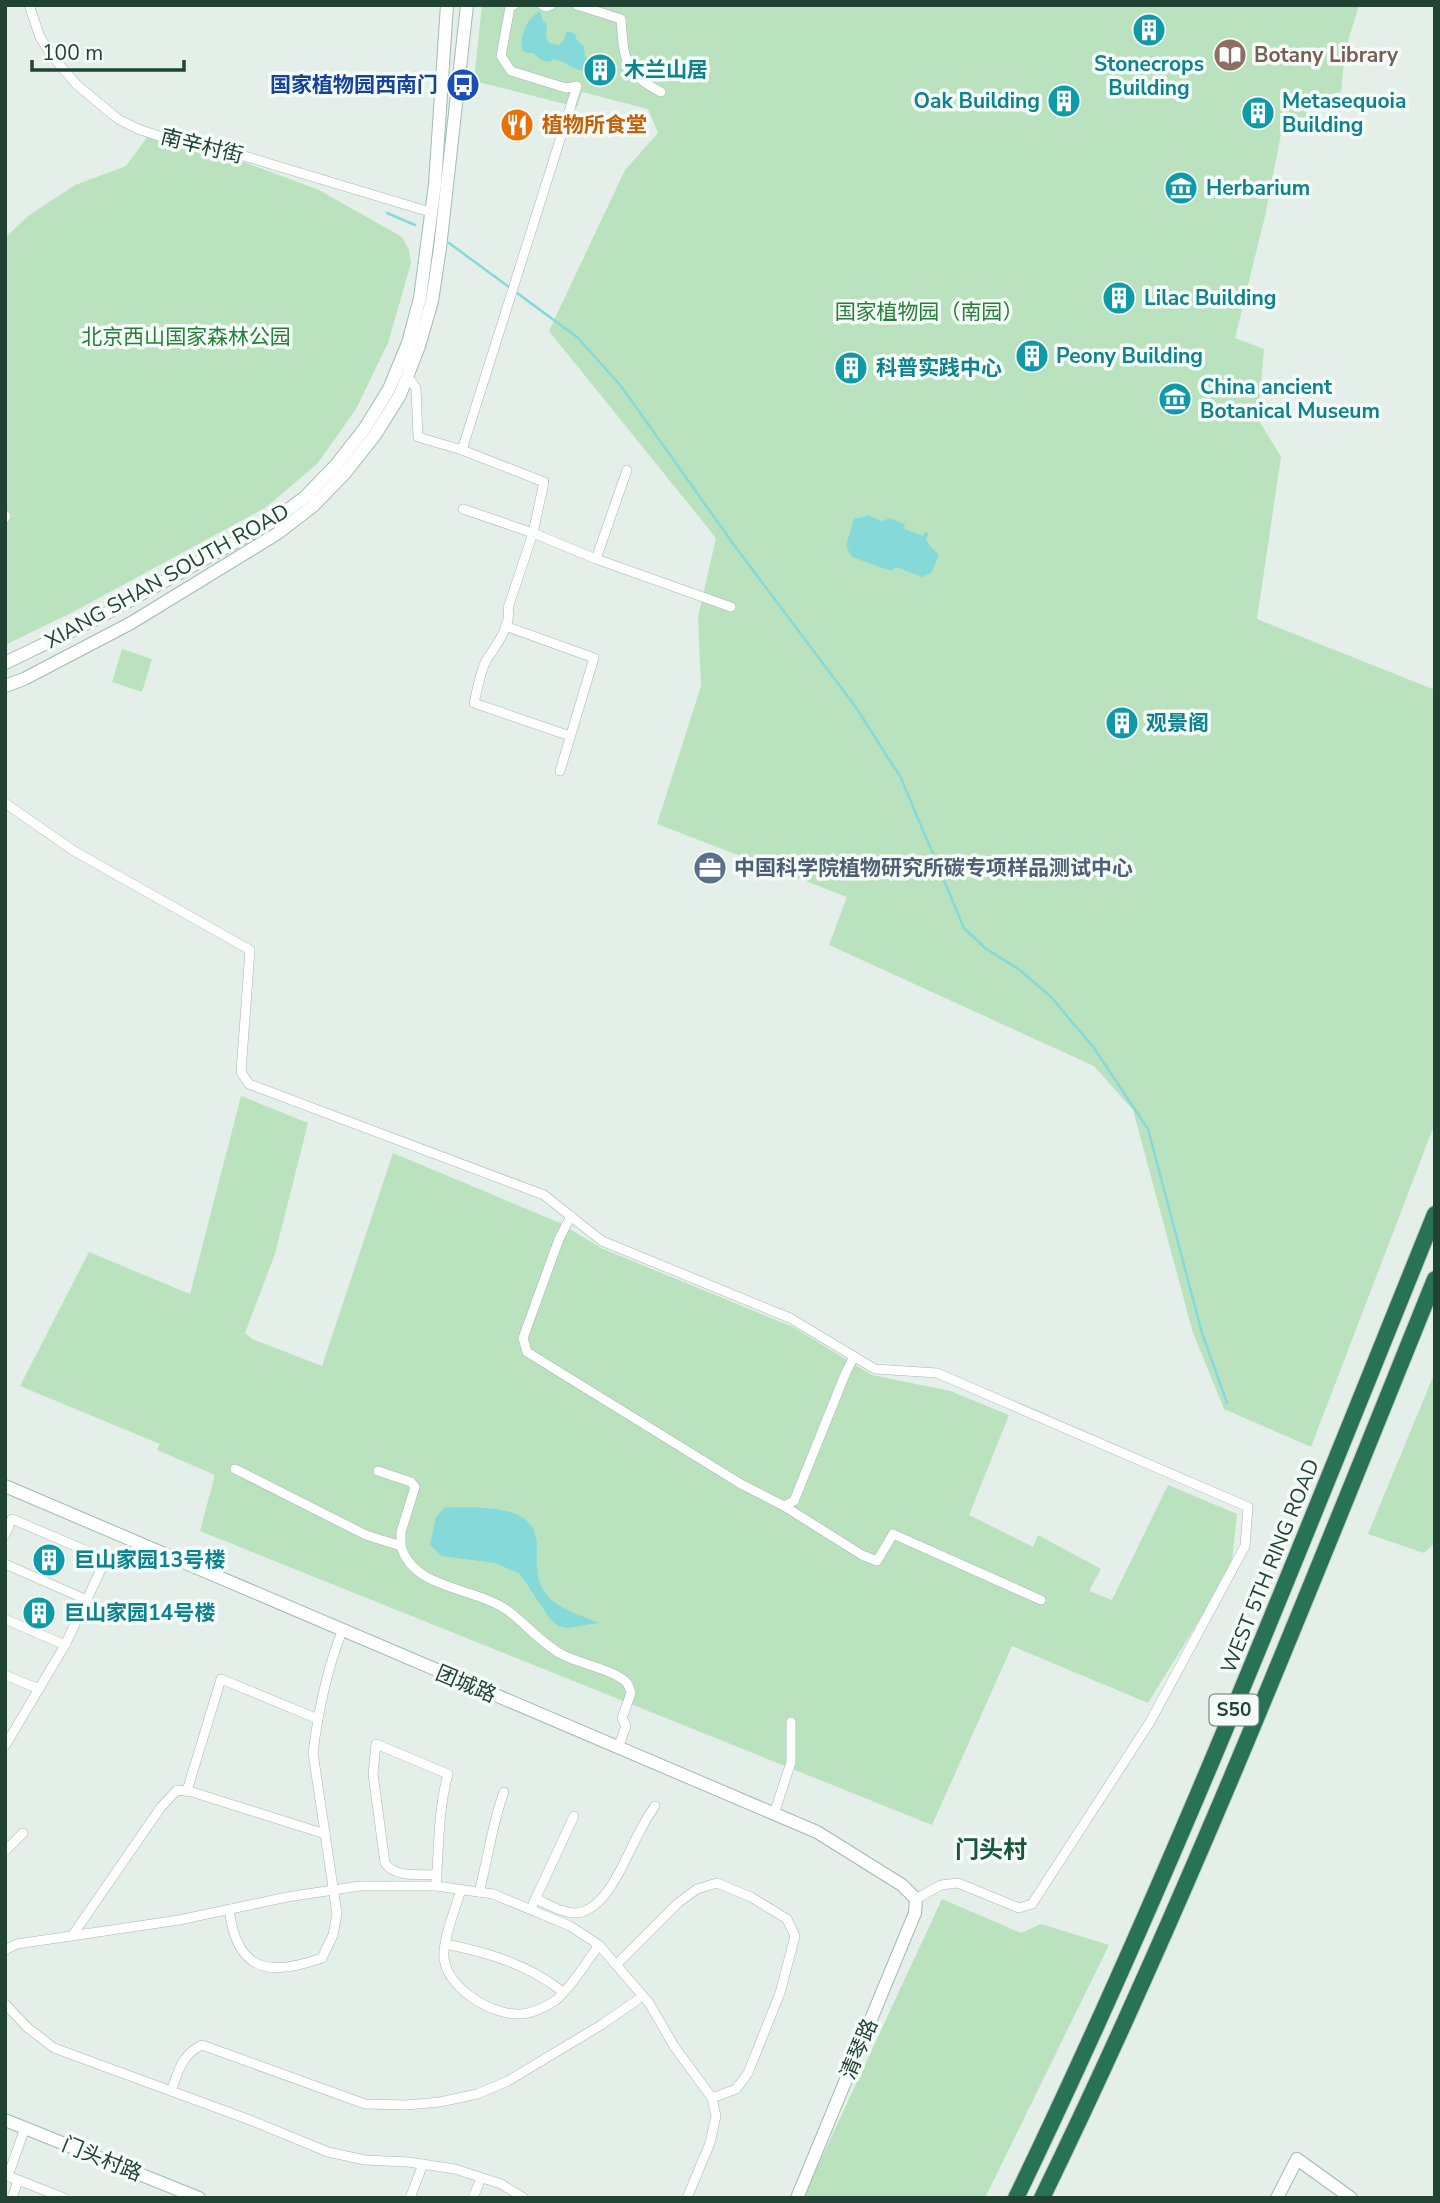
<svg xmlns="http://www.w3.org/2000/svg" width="1440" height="2203" viewBox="0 0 1440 2203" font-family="'Nunito Sans','Noto Sans SC',sans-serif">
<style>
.green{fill:#bae2be}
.water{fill:#85dad9}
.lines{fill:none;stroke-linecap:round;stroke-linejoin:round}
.stream{stroke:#85dad9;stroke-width:2.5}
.street-casing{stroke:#a5b8ae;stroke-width:10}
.secondary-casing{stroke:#a0bcae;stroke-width:14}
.highway-casing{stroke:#c1cac6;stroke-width:18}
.street{stroke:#fff;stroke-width:9}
.secondary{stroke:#fff;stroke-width:12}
.highway{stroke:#287357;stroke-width:16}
.labels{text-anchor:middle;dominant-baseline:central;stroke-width:7;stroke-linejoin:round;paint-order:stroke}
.shield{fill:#f5fbf7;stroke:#607a6e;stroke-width:2}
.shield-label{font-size:19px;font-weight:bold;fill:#204334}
.education-label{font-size:21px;font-weight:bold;fill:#785e54;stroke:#f5fbf7;text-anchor:start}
.culture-label{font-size:21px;font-weight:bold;fill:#0d838f;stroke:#f5fbf7;text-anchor:start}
.transit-label{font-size:21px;font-weight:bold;fill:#164399;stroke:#f5fbf7;text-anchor:end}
.food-label{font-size:21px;font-weight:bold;fill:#c56008;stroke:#f5fbf7;text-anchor:start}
.street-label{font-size:21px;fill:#204334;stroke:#f5fbf7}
.park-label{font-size:21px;fill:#257f39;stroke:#f5fbf7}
.service-label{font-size:21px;font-weight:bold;fill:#4e5e75;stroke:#f5fbf7;text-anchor:start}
.quarter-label{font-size:24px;font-weight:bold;fill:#19583e;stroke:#f5fbf7}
</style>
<rect width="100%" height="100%" fill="#e3efe8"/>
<g class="green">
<path d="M482,5H1359L1345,51L1341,92L1308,100L1305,123L1283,124L1265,216L1235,338L1264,349L1258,419L1281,457L1257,619L1435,690V1123L1311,1447L1224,1409L1193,1333L1133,1110L1094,1066L829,945L847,897L657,824L701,686L698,617L716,538L549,331L625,170L658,133L648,109L582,92L577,107L474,81Z"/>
<path d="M148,136L169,146L236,159L319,190L402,237L409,250L411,263L388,343L356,409L317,464L265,508L71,613L5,645V238L28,216L75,185L126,166Z"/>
<path d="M122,649L152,659L142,692L112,682Z"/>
<path d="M241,1096L308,1123L275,1254L245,1333L252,1339L322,1366L393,1153L560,1223L601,1248L793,1327L872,1375L950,1391L1009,1415L969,1515L1033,1547L1038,1535L1101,1569L1089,1591L1112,1600L1168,1485L1237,1514L1231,1569L1148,1703L1012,1646L932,1825L200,1531L215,1475L157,1450L160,1444L20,1386L89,1252L190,1294Z"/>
<path d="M1435,1372V1543L1424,1553L1368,1534Z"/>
<path d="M942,1899L1021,1933L1041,1924L1109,1945L985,2198H803Z"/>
</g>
<g class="water">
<path d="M538,12H540L543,21L547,24L546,36L549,43L558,45L562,43L567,31L575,34L577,40L584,47L585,56L595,63V68C577,77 570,62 553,59L550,62L541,60L533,53H526L522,50C520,36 526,20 538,12Z"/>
<path d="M868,515L882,521L890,518L904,524L905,529L923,536L925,532L929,533L926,539C929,547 935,549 939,556L931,573L922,577L896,567L891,571L852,557L846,546L854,518H860Z"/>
<path d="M445,1507C477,1509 537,1500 537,1547C537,1564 535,1580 546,1594C557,1609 582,1615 598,1623L568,1628L558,1626L550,1619L520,1574L495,1563L441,1556L430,1545L436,1517Z"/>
</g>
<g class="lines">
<g class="stream">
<path d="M387,213L415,225"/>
<path d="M449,243L577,337L621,386L734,545L855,706L901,778L964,928L985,948L1021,971L1051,997L1094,1048L1148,1129L1202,1333L1227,1403"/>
</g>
<defs>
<g id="street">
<path d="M29,5L40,37L52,56L77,85L118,119L138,129L165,138L231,152L430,212"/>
<path d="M542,5L546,7L551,5"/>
<path d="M577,5L621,19C624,58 623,73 661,92"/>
<path d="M407,376L416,388L418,437L462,450L544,482L533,533L508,608C512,624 496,646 487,659C481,668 477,691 474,703L570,736"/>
<path d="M462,450L577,86L566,88L511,71L501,56L510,7L514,5"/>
<path d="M463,509L533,533L596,559L731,607"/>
<path d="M5,518L6,516"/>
<path d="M596,559L627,470"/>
<path d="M505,626L594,658L560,771"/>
<path d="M5,803L74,851L250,950L241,1072L249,1084L544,1195L602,1241L790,1318L875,1369L937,1373L1248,1507L1245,1546L1150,1722L1032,1904L1019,1908L958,1883L941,1885L916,1899"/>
<path d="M571,1216L559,1239L523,1338L527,1352L741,1484L784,1506L862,1555L877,1561L893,1534L1041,1600"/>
<path d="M235,1469L366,1535L401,1546C413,1589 472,1587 504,1608C525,1622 540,1643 563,1655C578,1663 617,1671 627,1683C629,1686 630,1690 631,1693L622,1718L626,1726L618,1748"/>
<path d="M378,1471L411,1482L415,1487L401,1532V1546"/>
<path d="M784,1506L794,1501L846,1372L854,1357"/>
<path d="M5,1535L12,1519L106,1559L65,1645L5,1619"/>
<path d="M5,1564L87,1600"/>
<path d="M5,1675L39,1689"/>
<path d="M5,1746L65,1645"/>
<path d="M187,1791L221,1679L318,1719"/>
<path d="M774,1814L791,1762V1722"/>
<path d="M5,1851L23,1833"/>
<path d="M436,1886C439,1848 438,1810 448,1774L376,1744L373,1774L385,1863C395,1878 420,1874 437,1875"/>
<path d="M461,1890C456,1906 442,1942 444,1958C447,1988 492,2016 521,2014C532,2013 546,2007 556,2000C571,1988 587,1961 599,1945"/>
<path d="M479,1892C488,1859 492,1824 504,1792"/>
<path d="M536,1899C548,1904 563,1914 577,1913C609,1909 627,1853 641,1829C645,1821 650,1813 655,1806"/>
<path d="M533,1904L574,1816"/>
<path d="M229,1909C237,1972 268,1977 322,1958L333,1935L337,1914L313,1753C318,1712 327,1670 342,1631"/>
<path d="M72,1936L161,1807L177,1790L192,1792L325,1834"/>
<path d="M446,1944C489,1953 528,1964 563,1992"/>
<path d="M5,1950L17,1944L179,1920L287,1897L360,1886H436L493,1894L570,1926L599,1945L649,2003L674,2046L712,2098L716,2116L710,2143L687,2198"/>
<path d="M616,1965L678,1903L697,1889L717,1883L751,1897L787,1919L795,1936L780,1993L748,2073L736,2089L712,2098"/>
<path d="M5,2004L28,2028L54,2048L250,2120L328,2152L365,2160L408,2162L455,2169L501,2184L524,2198"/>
<path d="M171,2091C178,2072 182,2054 202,2045L365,2104L406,2105L440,2102L477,2094L508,2081L601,2025L643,1996"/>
<path d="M13,2178L64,2198"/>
<path d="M12,2198L18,2181L8,2176L25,2128"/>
<path d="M410,2198L423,2164"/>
<path d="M473,2198L481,2178"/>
</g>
<g id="secondary">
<path d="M5,663L98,618L273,521L305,497L336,465L365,428L389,389L408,343L420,298L435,184L447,5"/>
<path d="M5,686L24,679L131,623L278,533L313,506L345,473L375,435L400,395L419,346L432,301L440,248L467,5"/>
<path d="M5,1486L817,1832L902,1885L916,1899L915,1913L797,2198"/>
<path d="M5,2120L199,2198"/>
<path d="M1277,2198L1297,2159L1351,2198"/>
</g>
<g id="highway">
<path d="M1016,2198C1171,1877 1301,1545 1435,1214"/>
<path d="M1042,2198C1188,1898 1310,1588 1435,1279"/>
</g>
</defs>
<use href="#street" class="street-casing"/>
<use href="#secondary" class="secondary-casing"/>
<use href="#highway" class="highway-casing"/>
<use href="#street" class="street"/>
<use href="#secondary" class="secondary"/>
<use href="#highway" class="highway"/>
</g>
<defs>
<symbol id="building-disc" viewBox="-11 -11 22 22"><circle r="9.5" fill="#0f9aa8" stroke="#f5fbf7"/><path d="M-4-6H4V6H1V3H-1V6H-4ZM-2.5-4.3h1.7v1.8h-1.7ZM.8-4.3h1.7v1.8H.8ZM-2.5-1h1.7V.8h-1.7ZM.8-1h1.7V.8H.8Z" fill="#fff"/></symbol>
<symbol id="library-disc" viewBox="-11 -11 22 22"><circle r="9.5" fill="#8d6e63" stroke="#f5fbf7"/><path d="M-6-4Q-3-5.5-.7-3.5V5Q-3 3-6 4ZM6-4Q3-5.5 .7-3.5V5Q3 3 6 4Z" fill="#fff"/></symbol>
<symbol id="bus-disc" viewBox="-11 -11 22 22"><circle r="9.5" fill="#1a4fb4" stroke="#f5fbf7"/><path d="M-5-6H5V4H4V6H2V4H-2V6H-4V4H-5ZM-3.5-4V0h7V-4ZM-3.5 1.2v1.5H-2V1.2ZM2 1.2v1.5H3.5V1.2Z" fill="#fff"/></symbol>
<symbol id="restaurant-disc" viewBox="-11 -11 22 22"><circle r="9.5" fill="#e8710a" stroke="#f5fbf7"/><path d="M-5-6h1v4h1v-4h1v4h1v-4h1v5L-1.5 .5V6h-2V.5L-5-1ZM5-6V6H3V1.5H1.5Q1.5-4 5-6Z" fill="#fff"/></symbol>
<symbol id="museum-disc" viewBox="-11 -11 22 22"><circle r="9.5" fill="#0f9aa8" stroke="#f5fbf7"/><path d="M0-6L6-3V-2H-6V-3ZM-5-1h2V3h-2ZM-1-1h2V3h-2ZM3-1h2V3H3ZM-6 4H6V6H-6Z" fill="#fff"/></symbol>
<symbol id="office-disc" viewBox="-11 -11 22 22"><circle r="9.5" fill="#5c6f8a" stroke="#f5fbf7"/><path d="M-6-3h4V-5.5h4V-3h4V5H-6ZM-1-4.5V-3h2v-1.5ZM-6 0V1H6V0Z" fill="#fff"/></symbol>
</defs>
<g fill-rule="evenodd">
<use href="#building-disc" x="1130" y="11" width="38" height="38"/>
<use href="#library-disc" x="1211" y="36" width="38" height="38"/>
<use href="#building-disc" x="581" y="51" width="38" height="38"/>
<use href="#bus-disc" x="444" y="66" width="38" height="38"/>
<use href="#building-disc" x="1045" y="82" width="38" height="38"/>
<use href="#building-disc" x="1239" y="94" width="38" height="38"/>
<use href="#restaurant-disc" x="498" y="106" width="38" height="38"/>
<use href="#museum-disc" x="1162" y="169" width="38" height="38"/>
<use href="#building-disc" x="1100" y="279" width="38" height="38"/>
<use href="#building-disc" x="1013" y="337" width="38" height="38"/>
<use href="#building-disc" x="832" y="349" width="38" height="38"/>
<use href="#museum-disc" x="1156" y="380" width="38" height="38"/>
<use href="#building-disc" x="1103" y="704" width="38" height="38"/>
<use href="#office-disc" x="691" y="849" width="38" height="38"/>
<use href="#building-disc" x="30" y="1541" width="38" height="38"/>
<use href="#building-disc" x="20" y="1594" width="38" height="38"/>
</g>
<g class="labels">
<rect class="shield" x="1209.5" y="1694.5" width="49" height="31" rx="5"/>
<g class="shield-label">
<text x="1234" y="1710">S50</text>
</g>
<g class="education-label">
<text x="1254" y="55">Botany Library</text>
</g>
<g class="culture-label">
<text x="1149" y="64" text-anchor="middle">Stonecrops<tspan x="1149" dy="24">Building</tspan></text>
<text x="624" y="70">木兰山居</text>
<text x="1040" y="101" text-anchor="end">Oak Building</text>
<text x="1282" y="101">Metasequoia<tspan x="1282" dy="24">Building</tspan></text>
<text x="1206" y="188">Herbarium</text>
<text x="1144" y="298">Lilac Building</text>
<text x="1056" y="356">Peony Building</text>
<text x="876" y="368">科普实践中心</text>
<text x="1200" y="387">China ancient<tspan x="1200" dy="24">Botanical Museum</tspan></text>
<text x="1146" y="723">观景阁</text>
<text x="74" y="1560">巨山家园13号楼</text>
<text x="64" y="1613">巨山家园14号楼</text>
</g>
<g class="transit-label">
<text x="438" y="85">国家植物园西南门</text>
</g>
<g class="food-label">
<text x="542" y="125">植物所食堂</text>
</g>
<g class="street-label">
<text transform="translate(202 146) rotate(14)">南辛村街</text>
<text transform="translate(167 576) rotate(-29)">XIANG SHAN SOUTH ROAD</text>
<text transform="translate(1270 1566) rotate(-68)">WEST 5TH RING ROAD</text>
<text transform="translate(466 1684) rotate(23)">团城路</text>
<text transform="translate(859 2049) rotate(-67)">清琴路</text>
<text transform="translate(102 2159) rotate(22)">门头村路</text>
</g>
<g class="park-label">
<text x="929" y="312">国家植物园（南园）</text>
<text x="186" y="337">北京西山国家森林公园</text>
</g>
<g class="service-label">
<text x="734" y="868">中国科学院植物研究所碳专项样品测试中心</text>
</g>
<g class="quarter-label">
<text x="991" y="1850">门头村</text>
</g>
</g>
<rect width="1440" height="2203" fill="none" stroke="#204334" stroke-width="14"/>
<path d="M32 60v10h152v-10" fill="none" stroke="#204334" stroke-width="3.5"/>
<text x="42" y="60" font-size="21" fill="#204334" stroke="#f5fbf7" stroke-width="5" paint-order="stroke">100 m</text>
</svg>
